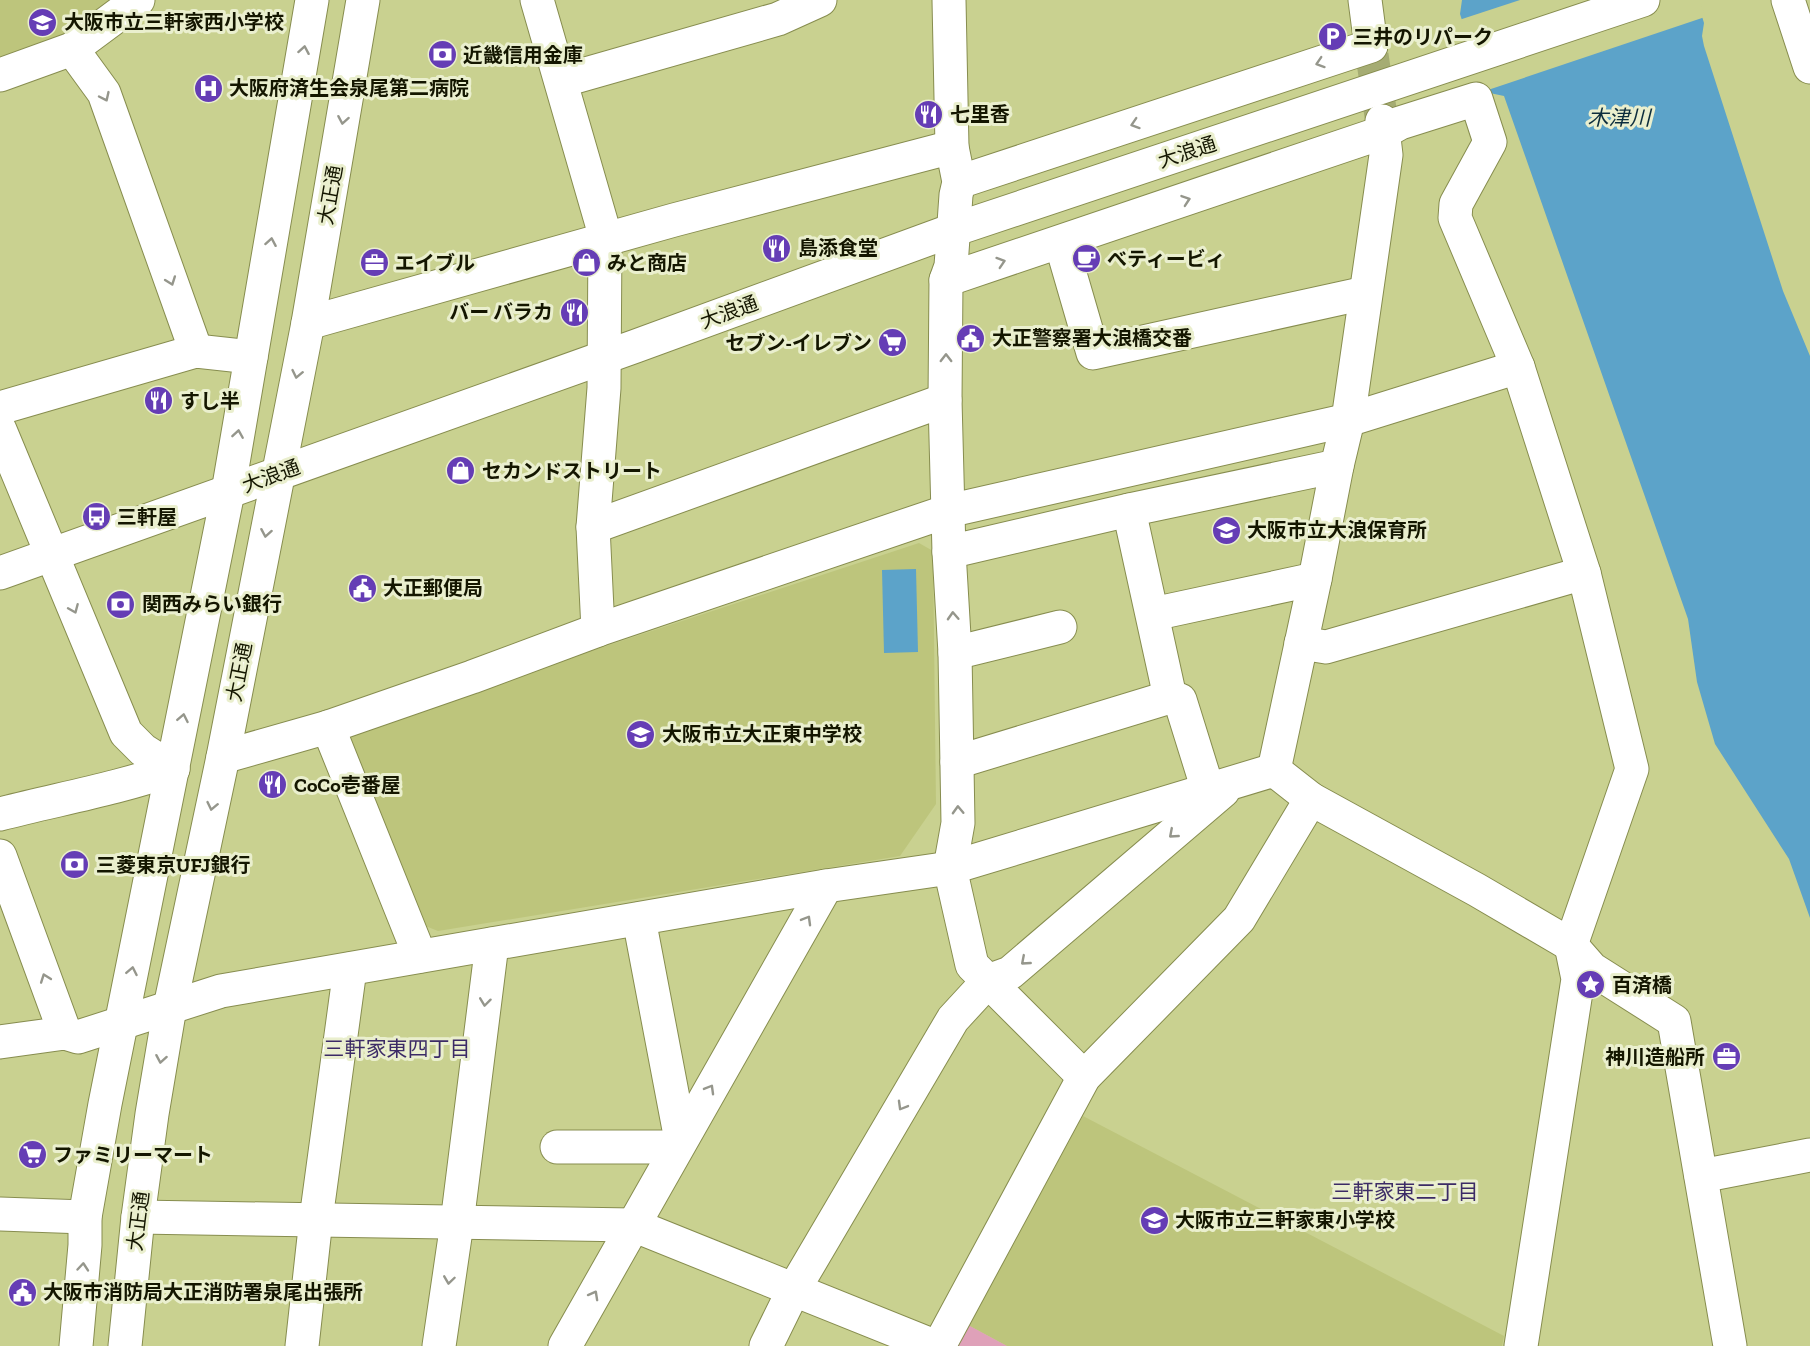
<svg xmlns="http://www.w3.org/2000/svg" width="1810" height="1346" viewBox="0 0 1810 1346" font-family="'Zilla Slab','Noto Sans JP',serif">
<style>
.built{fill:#bdc57c}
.green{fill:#dfa1b9}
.water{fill:#5ca3c9}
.pier{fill:#c9d190}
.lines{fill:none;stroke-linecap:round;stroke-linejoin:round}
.minor-tunnel{stroke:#a5ac73;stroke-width:33;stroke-dasharray:33 16;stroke-linecap:butt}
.minor-casing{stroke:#878d4f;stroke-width:35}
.major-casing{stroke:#878d4f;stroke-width:35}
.minor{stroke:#fff;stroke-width:33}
.major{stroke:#fff;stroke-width:33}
.oneway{stroke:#95968c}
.labels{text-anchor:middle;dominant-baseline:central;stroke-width:6;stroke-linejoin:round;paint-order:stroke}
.poi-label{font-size:20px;font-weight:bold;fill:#141600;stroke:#eaefce;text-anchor:start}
.street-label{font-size:20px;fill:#141600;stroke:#eaefce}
.water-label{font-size:21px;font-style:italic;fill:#0c2d3d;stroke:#eaefce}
.neighbourhood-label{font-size:21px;fill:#3c2b66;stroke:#eaefce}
</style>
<rect width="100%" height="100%" fill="#c9d190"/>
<g class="built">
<path d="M0,0H116L55,44L0,63Z"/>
<path d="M919,543L933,551L936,804L900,856L438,931L423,925L346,737L348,731Z"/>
<path d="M1083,1116L1504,1336L1502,1346H1007L968,1325Z"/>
</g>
<path class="green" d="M968,1325L1007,1346H957Z"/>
<g class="water">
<path d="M1462,0H1697L1704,23L1702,36L1704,46L1783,291L1810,356V918L1789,859L1715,744L1697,682L1688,619L1504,96L1485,92L1460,14Z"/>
<path d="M916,569L918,652L884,653L882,570Z"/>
</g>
<path class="pier" d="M1520,0H1700L1705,17L1482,92L1459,20Z"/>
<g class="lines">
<path class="minor-tunnel" d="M1372,55L1381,116"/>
<defs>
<g id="minor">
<path d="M537,0L605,235L604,388L593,527L598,630"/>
<path d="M949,0L952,147L959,182L956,195L951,266L946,280L945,400L949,552L955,653L958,823L950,868L972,965L1084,1077"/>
<path d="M1788,0L1810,67"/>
<path d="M72,49L104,93L196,351"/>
<path d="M0,75L72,49L138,0"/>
<path d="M561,81L778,19L820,0"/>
<path d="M959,182L1371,46L1365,0"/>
<path d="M1061,243L1093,353L1365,293"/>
<path d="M946,280L1384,132L1400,123L1476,99L1490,142L1456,204L1455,218L1518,367L1584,573L1632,769L1571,945L1578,979L1521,1346"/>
<path d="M308,323L674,220L952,147"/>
<path d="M0,408L196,351L251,357"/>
<path d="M0,430L126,733L143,750L173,769"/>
<path d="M593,527L945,400"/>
<path d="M949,552L1129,510L1337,466"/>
<path d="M1153,614L1315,579"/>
<path d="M1301,643L1326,647L1584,573"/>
<path d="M955,653L1060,627"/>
<path d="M1170,697L1180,700L1208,790"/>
<path d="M328,727L420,956"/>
<path d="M223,757L328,727L472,677L598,630L948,511L1348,420L1518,367"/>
<path d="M957,762L1170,697L1129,510"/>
<path d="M1274,770L1311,799L1477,890L1571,945L1592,969L1674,1021L1730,1346"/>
<path d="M1274,770L1315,579L1337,466L1348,420L1386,155L1382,121"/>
<path d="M0,814C58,799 117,789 173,769"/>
<path d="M0,856L65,1033"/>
<path d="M639,919L681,1140"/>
<path d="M0,1042L65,1033L78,1037L221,991L826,886L950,868L1274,770"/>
<path d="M557,1147H677"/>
<path d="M1701,1176L1810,1155"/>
<path d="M0,1214L85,1217"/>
<path d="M138,1217L633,1225L934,1346"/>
<path d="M302,1346L316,1219L350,969"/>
<path d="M439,1346L457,1223L492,944"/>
<path d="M565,1346L826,886"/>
<path d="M766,1346L793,1291L953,1019L988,981L1010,973L1223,791"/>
<path d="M939,1346L1084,1077L1239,919L1311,799"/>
</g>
<g id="major">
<path d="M0,573L636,346L953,230L1643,0"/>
<path d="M76,1346L85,1245V1217L105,1104L228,492L312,0"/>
<path d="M125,1346L138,1217L152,1114L170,1007L223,757L308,323L363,0"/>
</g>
</defs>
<use href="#minor" class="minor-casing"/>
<use href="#major" class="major-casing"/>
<use href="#minor" class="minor"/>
<use href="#major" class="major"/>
</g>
<defs><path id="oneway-chevron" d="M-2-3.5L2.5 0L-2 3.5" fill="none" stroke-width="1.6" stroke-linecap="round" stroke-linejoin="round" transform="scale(1.5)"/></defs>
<g class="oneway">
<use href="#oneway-chevron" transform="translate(304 50) rotate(-80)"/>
<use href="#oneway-chevron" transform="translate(1320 63) rotate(162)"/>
<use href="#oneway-chevron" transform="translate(105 97) rotate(65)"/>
<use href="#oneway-chevron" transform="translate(343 120) rotate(100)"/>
<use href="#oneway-chevron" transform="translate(1135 124) rotate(162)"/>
<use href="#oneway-chevron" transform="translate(1186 200) rotate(-19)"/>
<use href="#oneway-chevron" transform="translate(271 242) rotate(-80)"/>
<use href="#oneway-chevron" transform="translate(1001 262) rotate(-18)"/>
<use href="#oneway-chevron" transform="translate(171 281) rotate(70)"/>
<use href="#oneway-chevron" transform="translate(946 358) rotate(-90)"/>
<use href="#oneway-chevron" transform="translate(297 374) rotate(102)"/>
<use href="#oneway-chevron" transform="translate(238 434) rotate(-81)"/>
<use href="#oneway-chevron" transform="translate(266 533) rotate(100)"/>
<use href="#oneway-chevron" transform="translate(74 609) rotate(67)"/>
<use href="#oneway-chevron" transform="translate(953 616) rotate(-93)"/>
<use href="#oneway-chevron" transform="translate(183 718) rotate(-79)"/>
<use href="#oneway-chevron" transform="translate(212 806) rotate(102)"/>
<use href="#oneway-chevron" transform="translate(958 810) rotate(-92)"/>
<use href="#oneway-chevron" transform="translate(1173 834) rotate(139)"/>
<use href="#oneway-chevron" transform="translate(807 920) rotate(-60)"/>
<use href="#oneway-chevron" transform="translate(1025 961) rotate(139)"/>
<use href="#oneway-chevron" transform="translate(132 971) rotate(-79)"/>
<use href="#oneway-chevron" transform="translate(45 978) rotate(-110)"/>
<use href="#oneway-chevron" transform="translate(485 1002) rotate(97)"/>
<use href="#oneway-chevron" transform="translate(161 1059) rotate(100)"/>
<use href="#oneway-chevron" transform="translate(710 1089) rotate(-60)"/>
<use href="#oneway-chevron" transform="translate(902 1106) rotate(120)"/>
<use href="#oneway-chevron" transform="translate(83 1267) rotate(-85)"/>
<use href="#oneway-chevron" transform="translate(449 1280) rotate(98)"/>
<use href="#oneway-chevron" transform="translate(594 1295) rotate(-61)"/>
</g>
<defs>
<symbol id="school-disc" viewBox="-11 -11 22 22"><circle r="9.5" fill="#653db5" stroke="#eaefce"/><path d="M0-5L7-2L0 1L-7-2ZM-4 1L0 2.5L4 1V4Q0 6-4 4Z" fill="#fff"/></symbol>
<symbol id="parking-disc" viewBox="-11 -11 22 22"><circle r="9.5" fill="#653db5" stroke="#eaefce"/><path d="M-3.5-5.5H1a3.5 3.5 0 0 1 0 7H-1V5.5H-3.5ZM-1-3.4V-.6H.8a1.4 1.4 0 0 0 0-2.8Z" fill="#fff"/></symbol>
<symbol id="bank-disc" viewBox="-11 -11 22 22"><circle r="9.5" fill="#653db5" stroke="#eaefce"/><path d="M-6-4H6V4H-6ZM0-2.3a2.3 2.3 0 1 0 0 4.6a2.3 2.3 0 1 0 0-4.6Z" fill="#fff"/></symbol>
<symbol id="hospital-disc" viewBox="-11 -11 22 22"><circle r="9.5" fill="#653db5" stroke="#eaefce"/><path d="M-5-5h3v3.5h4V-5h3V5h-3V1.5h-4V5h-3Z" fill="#fff"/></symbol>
<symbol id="restaurant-disc" viewBox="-11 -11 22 22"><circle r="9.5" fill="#653db5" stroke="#eaefce"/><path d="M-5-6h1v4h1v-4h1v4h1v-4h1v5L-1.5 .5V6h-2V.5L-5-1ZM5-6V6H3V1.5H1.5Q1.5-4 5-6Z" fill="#fff"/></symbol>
<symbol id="cafe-disc" viewBox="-11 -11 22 22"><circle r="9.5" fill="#653db5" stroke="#eaefce"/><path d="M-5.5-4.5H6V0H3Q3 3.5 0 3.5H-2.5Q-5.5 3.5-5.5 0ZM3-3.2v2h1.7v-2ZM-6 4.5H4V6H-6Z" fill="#fff"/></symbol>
<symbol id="office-disc" viewBox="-11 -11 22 22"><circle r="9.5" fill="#653db5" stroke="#eaefce"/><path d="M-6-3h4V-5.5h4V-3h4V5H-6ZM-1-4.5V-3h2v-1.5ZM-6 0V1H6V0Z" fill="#fff"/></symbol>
<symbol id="shop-disc" viewBox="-11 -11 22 22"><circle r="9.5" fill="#653db5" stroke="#eaefce"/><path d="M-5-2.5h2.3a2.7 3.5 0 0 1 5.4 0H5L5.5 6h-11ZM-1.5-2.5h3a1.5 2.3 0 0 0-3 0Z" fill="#fff"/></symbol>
<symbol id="civic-disc" viewBox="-11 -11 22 22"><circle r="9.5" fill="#653db5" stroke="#eaefce"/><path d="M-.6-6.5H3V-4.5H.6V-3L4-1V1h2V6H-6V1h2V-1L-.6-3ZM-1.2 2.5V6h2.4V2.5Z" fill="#fff"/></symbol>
<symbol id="supermarket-disc" viewBox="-11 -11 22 22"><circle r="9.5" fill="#653db5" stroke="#eaefce"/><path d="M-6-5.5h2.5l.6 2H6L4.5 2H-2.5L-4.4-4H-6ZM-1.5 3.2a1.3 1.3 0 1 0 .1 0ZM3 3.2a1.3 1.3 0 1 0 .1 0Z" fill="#fff"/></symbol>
<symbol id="bus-disc" viewBox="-11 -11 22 22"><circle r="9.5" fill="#653db5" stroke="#eaefce"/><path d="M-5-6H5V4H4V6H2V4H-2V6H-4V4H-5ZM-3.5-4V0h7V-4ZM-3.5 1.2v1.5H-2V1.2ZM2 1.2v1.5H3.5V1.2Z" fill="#fff"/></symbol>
<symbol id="sight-disc" viewBox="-11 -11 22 22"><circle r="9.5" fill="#653db5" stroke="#eaefce"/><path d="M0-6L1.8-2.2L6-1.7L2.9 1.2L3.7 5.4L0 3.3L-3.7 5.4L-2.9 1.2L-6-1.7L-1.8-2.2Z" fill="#fff"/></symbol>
</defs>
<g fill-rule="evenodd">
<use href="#school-disc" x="26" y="6" width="33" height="33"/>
<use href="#parking-disc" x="1316" y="20" width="33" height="33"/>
<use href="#bank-disc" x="426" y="38" width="33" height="33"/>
<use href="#hospital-disc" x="192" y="72" width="33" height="33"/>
<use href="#restaurant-disc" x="912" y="98" width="33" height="33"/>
<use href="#restaurant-disc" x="760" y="232" width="33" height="33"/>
<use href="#cafe-disc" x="1070" y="242" width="33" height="33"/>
<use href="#office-disc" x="358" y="246" width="33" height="33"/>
<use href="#shop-disc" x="570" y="246" width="33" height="33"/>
<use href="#restaurant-disc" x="558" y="296" width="33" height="33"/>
<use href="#civic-disc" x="954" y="322" width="33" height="33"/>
<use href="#supermarket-disc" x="876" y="326" width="33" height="33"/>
<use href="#restaurant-disc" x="142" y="384" width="33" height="33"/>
<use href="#shop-disc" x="444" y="454" width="33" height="33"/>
<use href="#bus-disc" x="80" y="500" width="33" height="33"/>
<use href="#school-disc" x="1210" y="514" width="33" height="33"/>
<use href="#civic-disc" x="346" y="572" width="33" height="33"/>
<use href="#bank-disc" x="104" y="588" width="33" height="33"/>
<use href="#school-disc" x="624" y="718" width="33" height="33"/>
<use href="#restaurant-disc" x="256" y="768" width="33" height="33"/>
<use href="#bank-disc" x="58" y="848" width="33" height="33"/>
<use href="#sight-disc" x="1574" y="968" width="33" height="33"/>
<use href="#office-disc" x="1710" y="1040" width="33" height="33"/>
<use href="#supermarket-disc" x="16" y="1138" width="33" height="33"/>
<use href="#school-disc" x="1138" y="1204" width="33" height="33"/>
<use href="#civic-disc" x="6" y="1276" width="33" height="33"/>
</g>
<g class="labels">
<g class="poi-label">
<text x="64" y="22">大阪市立三軒家西小学校</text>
<text x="1353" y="37">三井のリパーク</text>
<text x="463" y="55">近畿信用金庫</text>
<text x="229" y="88">大阪府済生会泉尾第二病院</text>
<text x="950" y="114">七里香</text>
<text x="798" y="248">島添食堂</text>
<text x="1107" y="259">べティービィ</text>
<text x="395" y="263">エイブル</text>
<text x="607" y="263">みと商店</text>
<text x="553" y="312" text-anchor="end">バー バラカ</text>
<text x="992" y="338">大正警察署大浪橋交番</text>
<text x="872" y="343" text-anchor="end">セブン-イレブン</text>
<text x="180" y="401">すし半</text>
<text x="482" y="471">セカンドストリート</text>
<text x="117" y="517">三軒屋</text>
<text x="1247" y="530">大阪市立大浪保育所</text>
<text x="383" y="588">大正郵便局</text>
<text x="142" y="604">関西みらい銀行</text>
<text x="662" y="734">大阪市立大正東中学校</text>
<text x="294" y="785">CoCo壱番屋</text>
<text x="96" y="865">三菱東京UFJ銀行</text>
<text x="1612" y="985">百済橋</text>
<text x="1705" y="1057" text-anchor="end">神川造船所</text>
<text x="53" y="1155">ファミリーマート</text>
<text x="1175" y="1220">大阪市立三軒家東小学校</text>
<text x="43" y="1292">大阪市消防局大正消防署泉尾出張所</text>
</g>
<g class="street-label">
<text transform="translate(1187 152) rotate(-18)">大浪通</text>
<text transform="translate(330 195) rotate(-80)">大正通</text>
<text transform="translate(729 312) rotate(-20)">大浪通</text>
<text transform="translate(271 476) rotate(-20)">大浪通</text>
<text transform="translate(239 672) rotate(-79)">大正通</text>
<text transform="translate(138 1221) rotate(-83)">大正通</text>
</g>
<g class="water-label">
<text x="1619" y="117">木津川</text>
</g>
<g class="neighbourhood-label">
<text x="397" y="1048">三軒家東四丁目</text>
<text x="1405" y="1191">三軒家東二丁目</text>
</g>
</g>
</svg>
